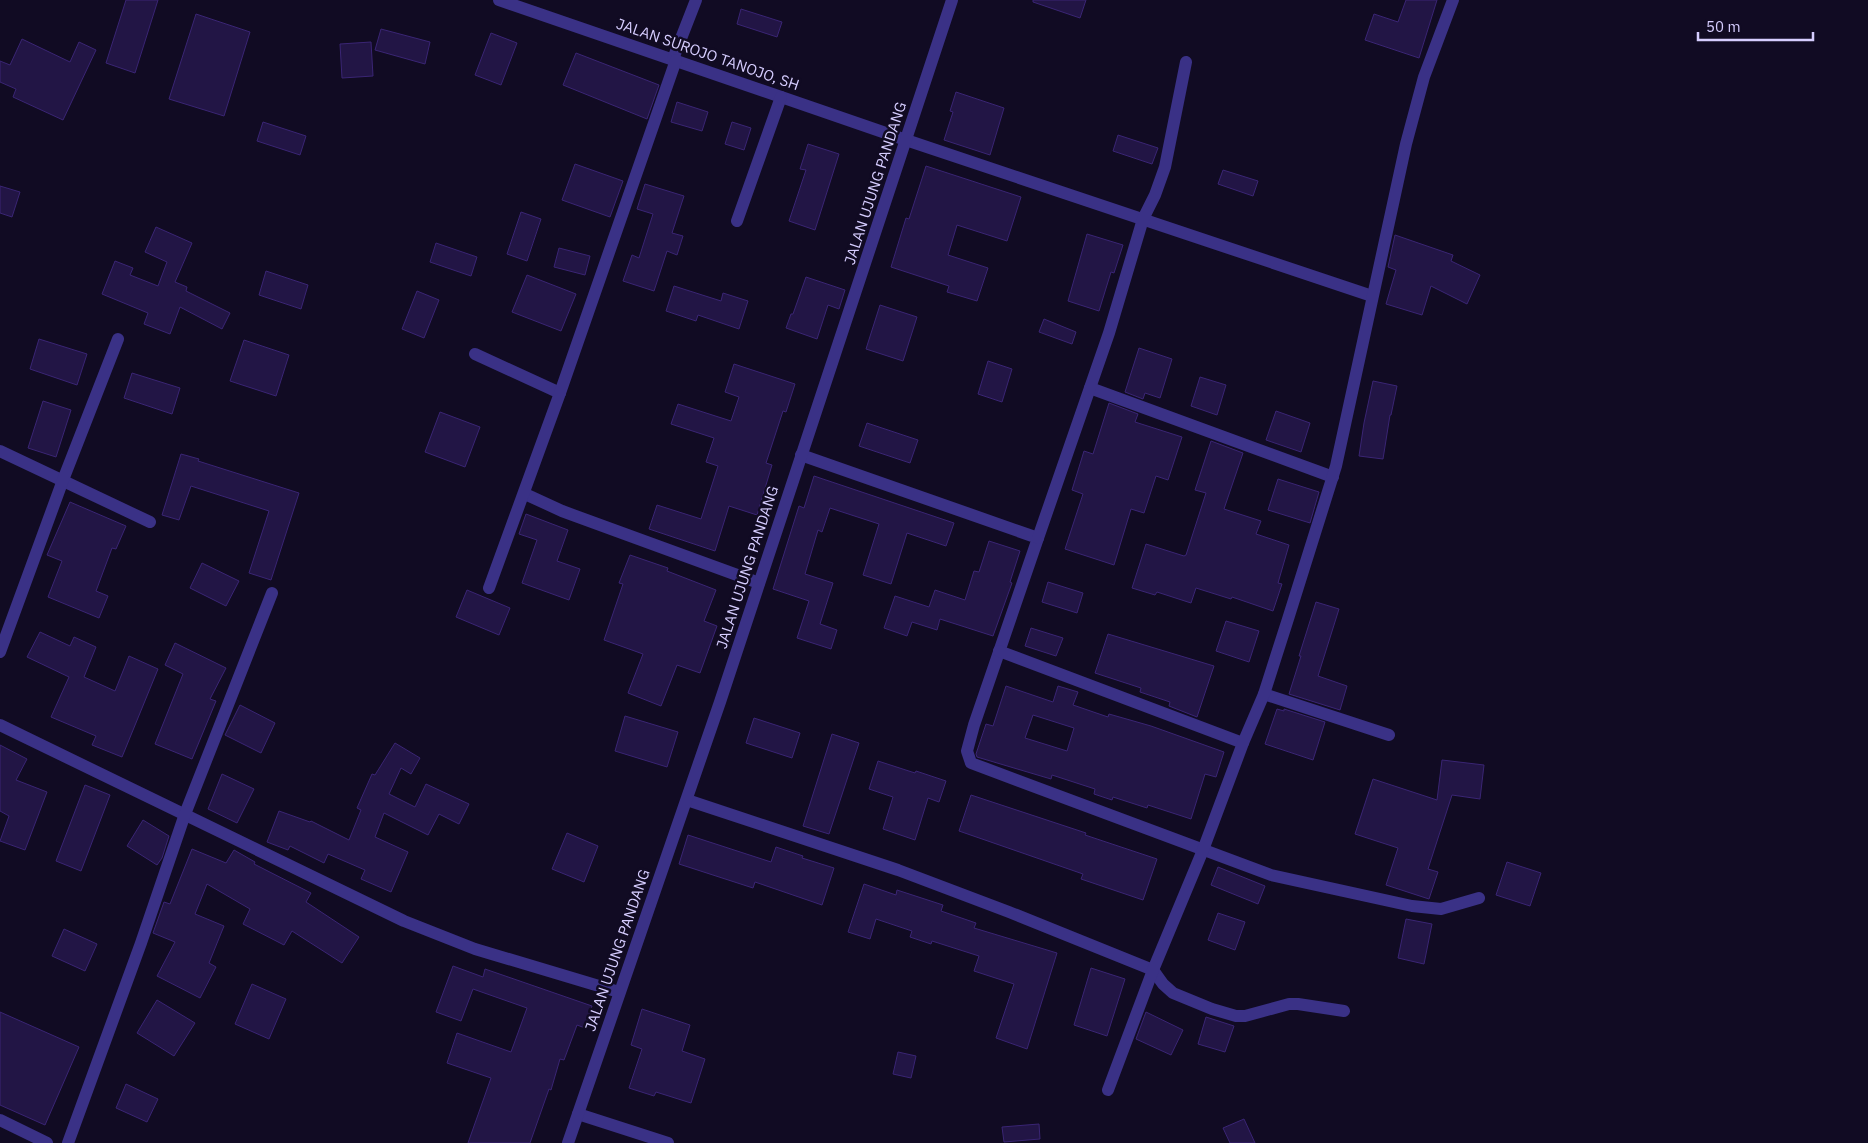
<svg xmlns="http://www.w3.org/2000/svg" width="1868" height="1143" viewBox="0 0 1868 1143" font-family="'IBM Plex Sans',sans-serif">
<style>
.building{fill:#221545;stroke:#3a2574;fill-rule:evenodd}
.lines{fill:none;stroke-linecap:round;stroke-linejoin:round}
.street{stroke:#3a3186;stroke-width:12}
.labels{text-anchor:middle;dominant-baseline:central;stroke-width:5;stroke-linejoin:round;paint-order:stroke}
.street-label{font-size:15px;fill:#d6cdff;stroke:#110b23}
</style>
<rect width="100%" height="100%" fill="#110b23"/>
<g class="building">
<path d="M126,0H158L135,73L106,63Z"/>
<path d="M1033,0H1086L1080,18L1033,2Z"/>
<path d="M1406,0H1437L1419,58L1365,40L1374,14L1398,22Z"/>
<path d="M741,9L782,22L777,37L737,24Z"/>
<path d="M196,14L250,32L224,116L169,99Z"/>
<path d="M381,29L430,42L425,64L375,50Z"/>
<path d="M491,33L517,43L501,85L475,75Z"/>
<path d="M22,39L70,62L79,42L96,50L63,120L13,97L16,89L0,82V61L10,65Z"/>
<path d="M371,42L373,76L342,78L340,44Z"/>
<path d="M576,53L659,85L647,119L563,85Z"/>
<path d="M956,92L1004,108L990,155L944,140L953,112L950,111Z"/>
<path d="M677,102L708,112L702,131L671,122Z"/>
<path d="M263,122L306,136L300,155L257,141Z"/>
<path d="M732,122L751,128L744,150L725,144Z"/>
<path d="M1118,135L1158,148L1152,164L1113,151Z"/>
<path d="M808,144L839,154L815,230L789,221L806,170L800,169Z"/>
<path d="M575,164L623,181L610,217L562,200Z"/>
<path d="M926,166L1021,197L1007,241L957,225L948,255L988,268L977,301L947,292L949,286L891,267L906,218L909,219Z"/>
<path d="M1223,170L1258,181L1253,196L1218,184Z"/>
<path d="M645,184L684,196L672,233L683,236L677,255L667,251L654,291L623,281L632,255L639,258L653,214L637,209Z"/>
<path d="M0,186L20,192L12,217L0,213Z"/>
<path d="M521,212L541,219L527,261L507,254Z"/>
<path d="M156,227L192,243L175,282L187,287L186,291L230,313L222,329L180,307L170,334L144,324L148,313L102,294L115,261L133,268L130,275L158,286L167,262L145,252Z"/>
<path d="M1087,234L1123,245L1114,273L1111,272L1099,311L1068,301Z"/>
<path d="M1395,235L1453,255L1451,261L1480,275L1467,304L1431,286L1422,315L1386,304L1396,270L1388,267Z"/>
<path d="M436,243L477,257L471,276L430,262Z"/>
<path d="M559,248L590,256L585,275L554,267Z"/>
<path d="M266,271L308,285L301,309L259,295Z"/>
<path d="M527,275L576,294L561,331L512,312Z"/>
<path d="M806,277L845,290L839,309L828,305L817,339L786,328L791,314H793Z"/>
<path d="M674,286L721,301L723,293L748,301L739,329L698,315L696,321L666,311Z"/>
<path d="M417,291L439,300L424,338L402,329Z"/>
<path d="M880,305L917,317L903,361L866,349Z"/>
<path d="M1044,319L1076,332L1072,344L1039,332Z"/>
<path d="M39,339L87,354L77,385L30,369Z"/>
<path d="M244,340L289,355L276,396L230,381Z"/>
<path d="M1139,348L1172,359L1160,398L1145,393L1143,399L1125,392Z"/>
<path d="M988,361L1012,369L1002,402L978,394Z"/>
<path d="M734,364L795,384L786,412L783,411L766,463L772,465L757,515L729,506L715,551L649,529L657,505L701,519L718,466L706,462L714,438L671,424L678,404L731,421L739,397L725,392Z"/>
<path d="M132,373L180,388L172,414L124,398Z"/>
<path d="M1200,377L1226,385L1217,415L1191,406Z"/>
<path d="M1373,381L1397,386L1391,415H1390L1383,459L1359,456L1364,423Z"/>
<path d="M43,401L71,410L56,457L28,448Z"/>
<path d="M1109,403L1138,414L1135,422L1182,437L1168,480L1156,476L1144,513L1131,509L1114,565L1065,549L1083,494L1072,490L1084,451L1093,454Z"/>
<path d="M1276,411L1310,423L1301,452L1266,440Z"/>
<path d="M440,412L480,427L465,467L425,452Z"/>
<path d="M867,423L918,440L910,463L859,446Z"/>
<path d="M1211,441L1243,453L1224,509L1261,521L1256,534L1289,545L1278,583L1282,584L1273,611L1232,597L1231,599L1196,588L1191,603L1157,592L1155,595L1132,588L1146,544L1184,556L1186,555L1206,493L1195,490Z"/>
<path d="M181,454L199,459L198,461L299,493L271,580L249,573L269,511L191,486L179,520L162,515Z"/>
<path d="M814,476L954,523L946,546L907,533L891,584L863,575L879,524L830,508L822,532L818,530L805,574L833,583L820,624L837,630L831,649L797,638L809,601L773,589L799,506L804,508Z"/>
<path d="M1278,479L1319,492L1310,523L1268,510Z"/>
<path d="M70,502L126,526L116,549L112,548L96,591L108,596L99,618L48,597L62,561L47,555Z"/>
<path d="M526,514L568,530L557,561L580,569L569,600L522,583L537,540L519,534Z"/>
<path d="M989,541L1020,551L1010,582L1012,583L993,636L940,619L937,630L912,622L907,636L884,628L895,596L929,607L935,590L965,600L974,571L979,572Z"/>
<path d="M630,555L668,568L667,571L716,590L704,621L717,626L700,673L677,665L661,706L628,693L643,654L604,640L623,584L619,583Z"/>
<path d="M202,563L239,581L226,606L190,588Z"/>
<path d="M1048,582L1083,593L1077,613L1042,602Z"/>
<path d="M467,590L510,608L499,635L456,617Z"/>
<path d="M1316,602L1339,609L1318,676L1347,686L1340,710L1289,694L1301,656H1299Z"/>
<path d="M1226,621L1259,631L1249,662L1216,651Z"/>
<path d="M1031,628L1063,638L1056,656L1025,646Z"/>
<path d="M40,632L70,646L74,637L96,647L84,677L115,691L129,656L158,669L122,757L92,745L96,736L51,717L69,677L27,657Z"/>
<path d="M1108,634L1214,666L1197,717L1169,706L1170,702L1140,692L1141,688L1095,673Z"/>
<path d="M175,643L226,668L210,699L216,701L192,759L155,744L183,674L165,665Z"/>
<path d="M1006,686L1053,702L1058,686L1078,692L1073,705L1108,717L1109,714L1151,726L1224,752L1216,777L1205,774L1191,819L1148,805L1147,808L1113,797L1112,800L1094,794L1095,789L1052,775L1051,779L977,757L976,754L986,724L993,726ZM1033,715L1074,728L1067,751L1025,738Z"/>
<path d="M240,705L275,723L261,753L225,735Z"/>
<path d="M1277,709L1284,711V709L1325,722L1313,760L1265,744Z"/>
<path d="M625,716L678,732L667,767L615,751Z"/>
<path d="M754,718L800,733L792,758L746,743Z"/>
<path d="M832,734L859,743L829,834L803,826Z"/>
<path d="M395,743L420,758L411,774L401,768L389,794L415,807L426,784L469,804L459,824L439,814L428,835L384,813L375,837L408,852L391,892L361,879L365,870L328,854L324,863L290,846L288,850L267,842L279,811L310,822L311,821L349,840L361,810L357,808L372,774L375,775Z"/>
<path d="M0,745L27,759L16,780L47,792L25,850L0,841L9,816L0,811Z"/>
<path d="M1442,760L1484,765L1480,799L1452,795L1428,869L1438,872L1429,899L1386,885L1398,848L1355,834L1373,779L1437,800Z"/>
<path d="M878,761L915,773L916,771L946,781L939,802L928,798L915,840L883,829L893,797L869,789Z"/>
<path d="M222,774L254,789L237,823L208,809Z"/>
<path d="M85,785L110,795L81,871L56,861Z"/>
<path d="M971,795L1086,833L1085,835L1157,859L1143,900L1081,879L1083,874L959,831Z"/>
<path d="M143,820L169,836L162,858L157,865L127,846Z"/>
<path d="M567,833L598,846L584,882L552,869Z"/>
<path d="M688,835L771,862L776,847L803,856L802,858L834,868L822,905L755,882L753,888L679,864Z"/>
<path d="M192,849L226,863L234,850L255,862L254,864L311,893L306,902L359,937L342,963L292,931L284,945L243,924L250,909L207,884L195,914L224,926L209,963L216,967L200,998L157,976L175,942L153,933L164,902L170,904Z"/>
<path d="M1507,862L1541,873L1530,906L1496,895Z"/>
<path d="M1218,867L1265,886L1258,904L1211,885Z"/>
<path d="M864,884L896,895L897,890L943,905L941,911L976,923L974,928L1057,953L1027,1049L996,1038L1014,984L974,971L979,956L932,941L931,944L910,937L912,931L876,919L870,939L848,932Z"/>
<path d="M1218,913L1245,922L1235,950L1208,940Z"/>
<path d="M1406,919L1432,924L1424,964L1398,958Z"/>
<path d="M64,929L97,944L85,971L52,956Z"/>
<path d="M453,966L483,977L485,969L592,1006L585,1028L577,1025L564,1060L560,1059L551,1090L549,1089L530,1143H468L491,1078L447,1063L457,1033L511,1052L527,1008L473,989L461,1021L436,1012Z"/>
<path d="M1091,968L1125,979L1107,1036L1074,1025Z"/>
<path d="M252,984L286,999L269,1039L235,1024Z"/>
<path d="M157,1000L195,1023L174,1056L137,1033Z"/>
<path d="M642,1009L690,1025L682,1051L705,1059L691,1103L656,1092L654,1096L629,1088L642,1049L631,1045Z"/>
<path d="M0,1012L79,1047L45,1125L0,1105Z"/>
<path d="M1146,1012L1183,1030L1171,1055L1136,1039Z"/>
<path d="M1206,1017L1234,1026L1225,1052L1198,1044Z"/>
<path d="M898,1052L916,1056L911,1078L893,1074Z"/>
<path d="M126,1084L158,1099L147,1122L116,1108Z"/>
<path d="M1244,1119L1255,1143H1230L1223,1128Z"/>
<path d="M1039,1124L1040,1139L1004,1142L1002,1127Z"/>
</g>
<g class="lines">
<g class="street">
<path d="M499,0L906,140L1372,296"/>
<path d="M673,59L696,0"/>
<path d="M737,221L781,97"/>
<path d="M475,354L560,393"/>
<path d="M1090,388L1333,477"/>
<path d="M0,451L150,522"/>
<path d="M801,455L1038,538L974,725L967,751L971,763L1271,875L1412,906L1441,909L1479,898"/>
<path d="M525,494L562,511L759,583"/>
<path d="M1038,538L1109,333L1143,219L1155,195L1165,167L1186,62"/>
<path d="M489,588L560,393L676,60"/>
<path d="M999,651L1243,743"/>
<path d="M0,652L63,480L118,339"/>
<path d="M1264,694L1389,735"/>
<path d="M0,725L404,921L475,949L619,992"/>
<path d="M687,800L898,870L1009,912L1153,970L1163,984L1173,993L1212,1009L1236,1016H1245L1289,1004H1298L1344,1011"/>
<path d="M1108,1090L1153,970L1203,850L1243,743L1264,694L1288,619L1336,466L1406,144L1424,77L1453,0"/>
<path d="M578,1114L668,1143"/>
<path d="M0,1120L47,1143"/>
<path d="M68,1143L141,943L185,814L272,593"/>
<path d="M568,1143L720,702L952,0"/>
</g>
</g>
<g class="labels">
<g class="street-label">
<text transform="translate(708 54) rotate(19)">JALAN SUROJO TANOJO, SH</text>
<text transform="translate(875 183) rotate(-72)">JALAN UJUNG PANDANG</text>
<text transform="translate(747 567) rotate(-72)">JALAN UJUNG PANDANG</text>
<text transform="translate(617 950) rotate(-71)">JALAN UJUNG PANDANG</text>
</g>
</g>
<path d="M1698 32v8h115v-8" fill="none" stroke="#d6cdff" stroke-width="2.5"/>
<text x="1706" y="32" font-size="15" fill="#d6cdff" stroke="#110b23" stroke-width="4" paint-order="stroke">50 m</text>
</svg>
